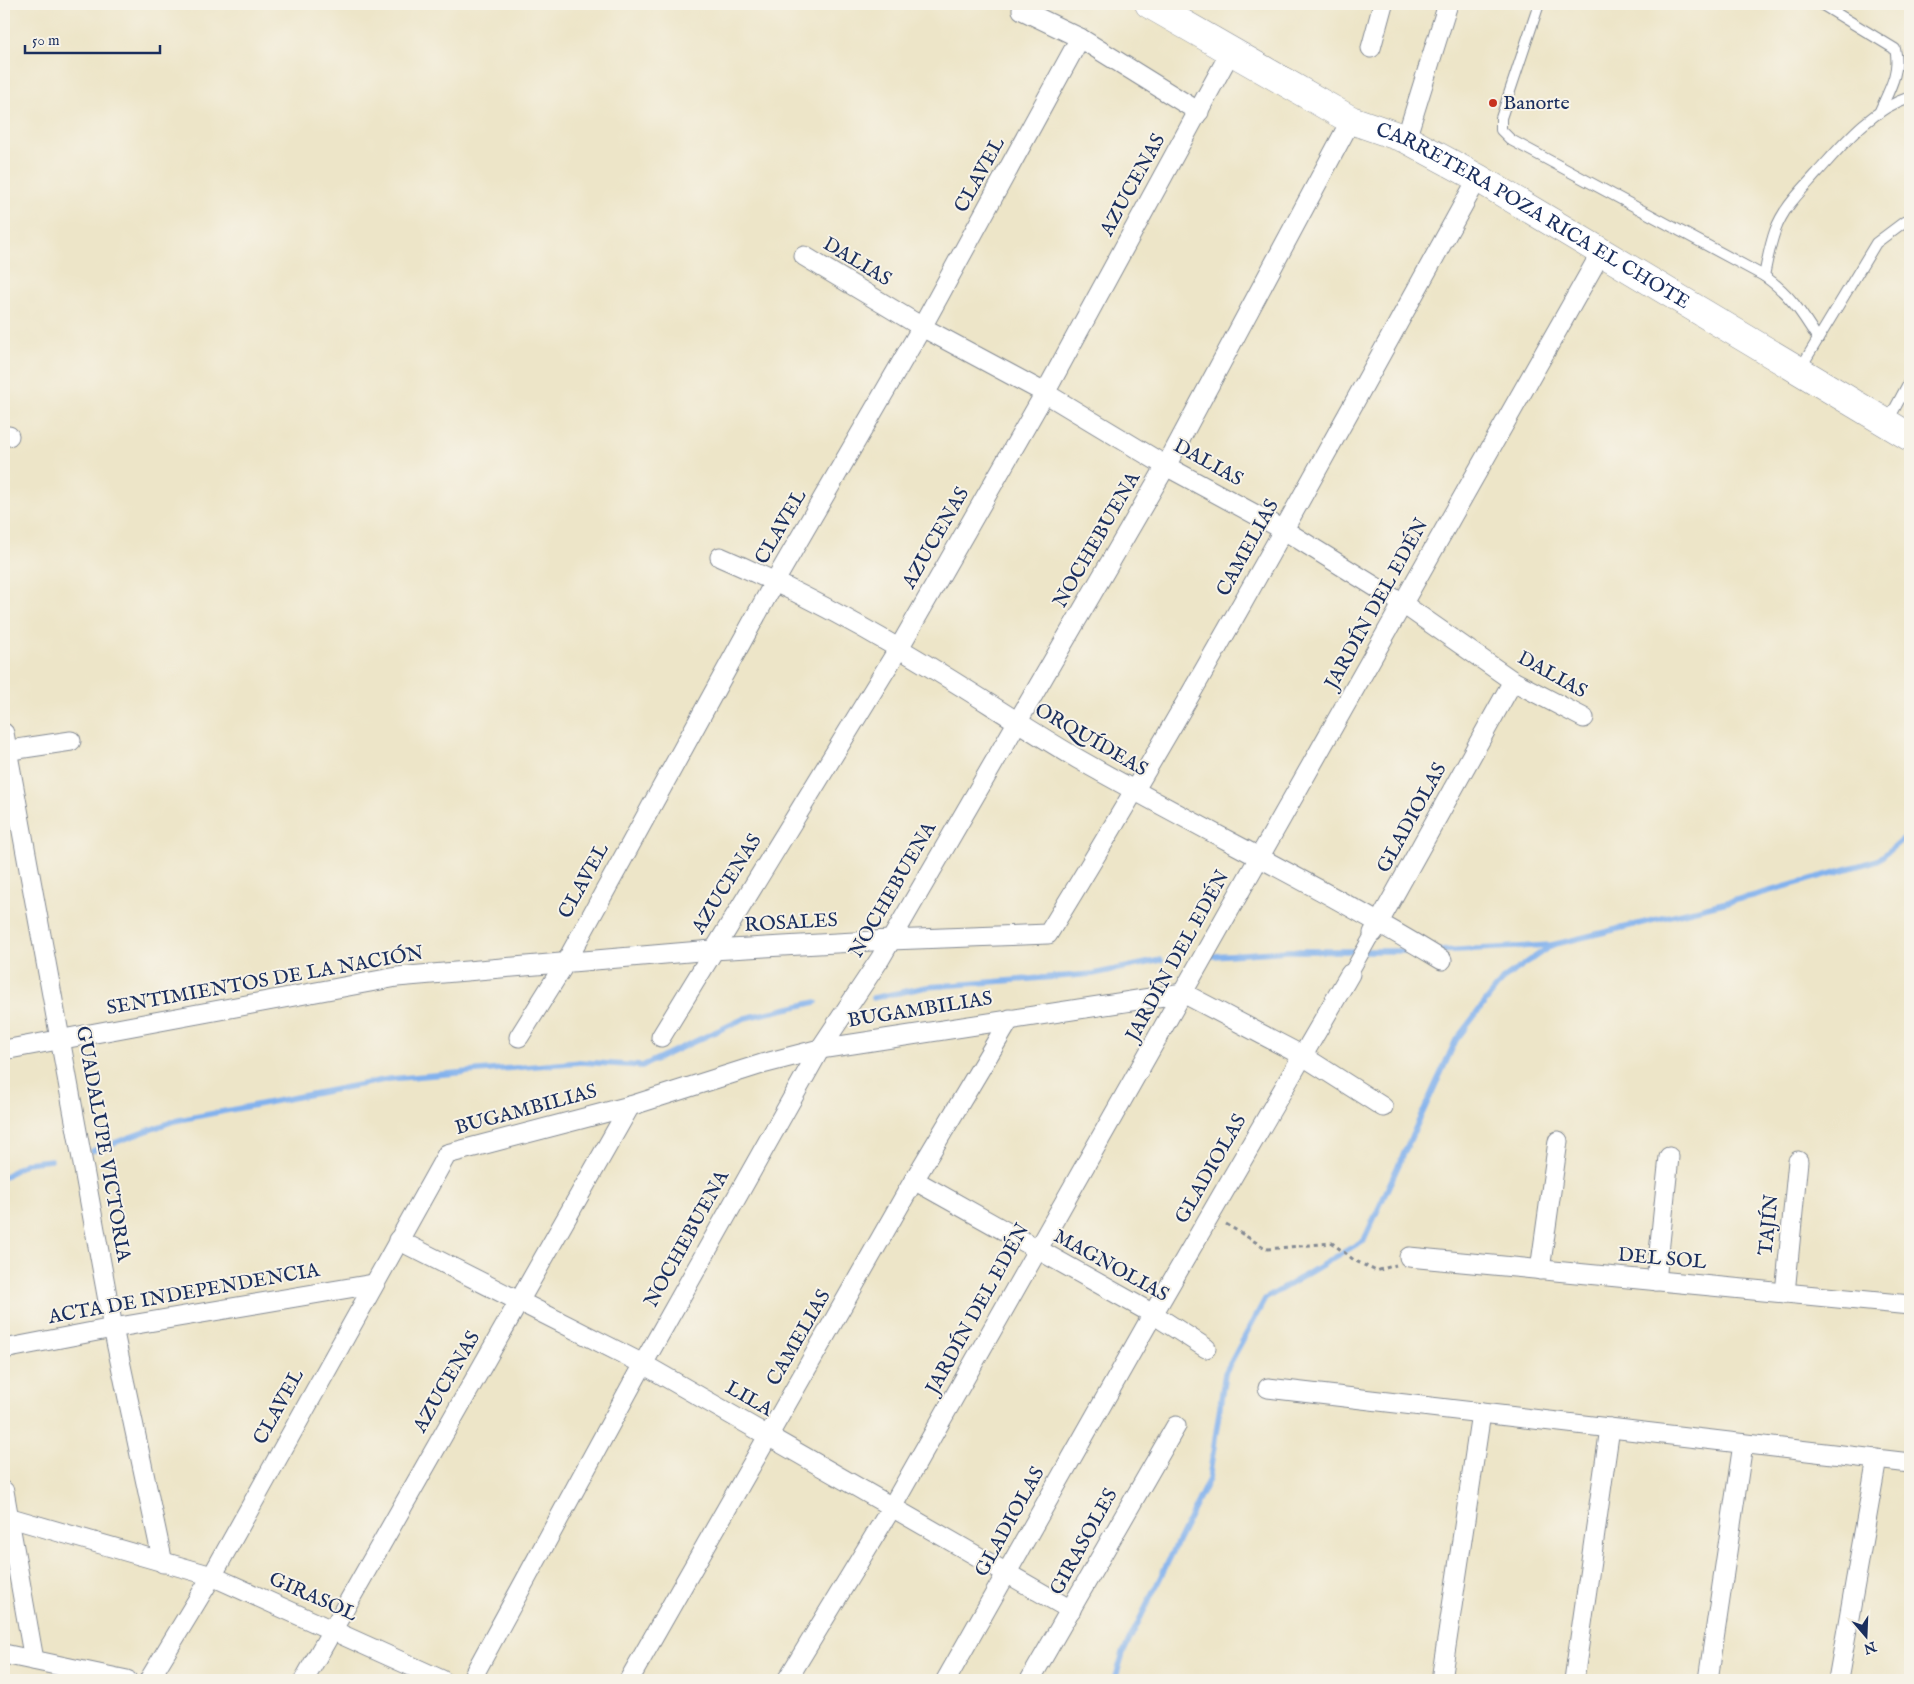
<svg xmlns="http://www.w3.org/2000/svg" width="1914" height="1684" viewBox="0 0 1914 1684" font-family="'IM FELL English',serif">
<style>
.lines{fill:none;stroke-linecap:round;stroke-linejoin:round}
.stream{stroke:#83b2ed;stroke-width:5.5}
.service-casing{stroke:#848a93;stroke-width:12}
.pedestrian-casing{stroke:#848a93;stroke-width:16}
.minor-casing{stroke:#848a93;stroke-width:21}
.primary-casing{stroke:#848a93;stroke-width:29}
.path{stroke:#848a93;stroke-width:3;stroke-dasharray:4 4;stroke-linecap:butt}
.service{stroke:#fff;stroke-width:10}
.pedestrian{stroke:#fff;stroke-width:14}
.minor{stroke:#fff;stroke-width:19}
.primary{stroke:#fff;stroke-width:28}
.poi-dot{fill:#c8321e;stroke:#f7f3e8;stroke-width:2}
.labels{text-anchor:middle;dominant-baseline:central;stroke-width:4;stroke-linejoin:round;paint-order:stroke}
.poi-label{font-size:20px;fill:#1b2f5e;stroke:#f7f3e8;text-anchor:start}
.street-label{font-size:20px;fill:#1b2f5e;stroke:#f7f3e8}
</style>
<rect width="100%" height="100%" fill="#f7f3e8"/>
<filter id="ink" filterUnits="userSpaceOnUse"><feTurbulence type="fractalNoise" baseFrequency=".02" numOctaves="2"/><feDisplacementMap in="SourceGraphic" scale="10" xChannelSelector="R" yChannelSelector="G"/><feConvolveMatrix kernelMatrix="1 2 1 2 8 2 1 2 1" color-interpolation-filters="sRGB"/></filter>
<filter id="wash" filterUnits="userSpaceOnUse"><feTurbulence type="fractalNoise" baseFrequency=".0096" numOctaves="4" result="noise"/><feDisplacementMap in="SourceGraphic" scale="20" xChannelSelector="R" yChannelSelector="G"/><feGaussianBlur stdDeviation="1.12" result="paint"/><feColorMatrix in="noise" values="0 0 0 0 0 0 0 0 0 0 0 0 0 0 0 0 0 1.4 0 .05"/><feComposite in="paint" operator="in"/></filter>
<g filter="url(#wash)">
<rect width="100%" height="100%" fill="#ede5c8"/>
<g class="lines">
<g class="stream">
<path d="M1438,951L1552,945L1752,896L1878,860L1910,833"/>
<path d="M1213,956L1288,951H1414"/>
<path d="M873,998L927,987L1093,974L1161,960"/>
<path d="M92,1151L174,1121L389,1079L581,1062L642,1066L745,1018L816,1002"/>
<path d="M4,1177L26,1163L51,1160"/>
<path d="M1115,1680L1123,1653L1209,1479L1225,1373L1265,1299L1364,1240L1456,1040L1503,979L1552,945"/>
</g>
</g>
</g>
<g filter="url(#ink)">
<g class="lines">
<defs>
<g id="service">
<path d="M1539,4L1501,118V130L1511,140L1764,276C1789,293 1802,313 1818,339"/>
<path d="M1821,4L1895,49C1901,72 1888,92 1879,113"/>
<path d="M1764,276C1767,261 1770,245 1775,231C1783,208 1801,191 1817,173C1844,143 1870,110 1910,97"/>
<path d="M1800,369L1876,243L1904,222L1910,221"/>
<path d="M1887,423L1910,380"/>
</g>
<path id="pedestrian" d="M1350,974L1373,933"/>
<g id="minor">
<path d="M1022,10L1080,38L1199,112"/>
<path d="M1371,48L1383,4"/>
<path d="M1406,139L1448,4"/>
<path d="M804,256L922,327L1045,393L1166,466L1284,530L1403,604L1513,681L1584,718"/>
<path d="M4,437L9,436"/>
<path d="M720,557C781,583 840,614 898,648C959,683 1017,723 1078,759C1199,828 1324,888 1442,960"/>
<path d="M4,733L113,1328L163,1563"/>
<path d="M4,751L71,741"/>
<path d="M1373,933L1513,681"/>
<path d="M519,1037L566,962L775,581L922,327L1080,38"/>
<path d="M661,1037L899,648L1045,393L1231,51"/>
<path d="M4,1050L397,977L712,950L890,940L1048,934C1200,687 1338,432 1478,178"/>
<path d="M914,1180L1153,1314L1206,1348"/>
<path d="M398,1240L643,1364L1071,1610"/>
<path d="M1409,1257L1910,1305"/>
<path d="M1540,1270L1558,1141"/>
<path d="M1656,1281L1669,1157"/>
<path d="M1785,1293L1798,1161"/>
<path d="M4,1349L113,1328L373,1284"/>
<path d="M1268,1388L1910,1463"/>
<path d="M4,1491L34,1660"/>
<path d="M4,1516L212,1576L442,1680"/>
<path d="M4,1654L127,1680"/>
<path d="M149,1680L212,1576L447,1154L630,1106L762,1064L820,1049L1183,993L1303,1056L1383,1107"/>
<path d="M304,1680L630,1106"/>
<path d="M471,1680L643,1364L820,1049L880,959L1166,466L1351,120"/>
<path d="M629,1680L914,1180L1010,1019"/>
<path d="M787,1680L892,1507L1602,251"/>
<path d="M946,1680L1153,1314L1350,974"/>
<path d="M1030,1680L1176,1426"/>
<path d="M1441,1680L1481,1413"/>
<path d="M1574,1680L1610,1428"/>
<path d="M1708,1680L1743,1444"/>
<path d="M1838,1680L1877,1459"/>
</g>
<g id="primary">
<path id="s1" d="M1149,4L1351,120L1406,139L1478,178L1910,437"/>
</g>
</defs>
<use href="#service" class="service-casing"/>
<use href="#pedestrian" class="pedestrian-casing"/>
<use href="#minor" class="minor-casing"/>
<use href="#primary" class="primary-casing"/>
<path class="path" d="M1226,1224L1267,1249L1332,1243L1354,1260L1376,1271L1396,1265"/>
<use href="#service" class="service"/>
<use href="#pedestrian" class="pedestrian"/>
<use href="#minor" class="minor"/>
<use href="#primary" class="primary"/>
</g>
</g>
<circle class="poi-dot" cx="1493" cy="103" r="5"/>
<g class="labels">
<g class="poi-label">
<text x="1503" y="103">Banorte</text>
</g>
<g class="street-label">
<text transform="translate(980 175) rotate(-61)">CLAVEL</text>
<text transform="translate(1133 185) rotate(-61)">AZUCENAS</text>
<text stroke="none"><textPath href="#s1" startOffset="439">CARRETERA POZA RICA EL CHOTE</textPath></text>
<text transform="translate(857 262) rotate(31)">DALIAS</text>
<text transform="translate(1208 463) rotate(29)">DALIAS</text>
<text transform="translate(781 527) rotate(-60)">CLAVEL</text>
<text transform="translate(936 538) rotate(-60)">AZUCENAS</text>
<text transform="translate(1097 540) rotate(-60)">NOCHEBUENA</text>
<text transform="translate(1248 548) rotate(-61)">CAMELIAS</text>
<text transform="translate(1377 604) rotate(-61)">JARDÍN DEL EDÉN</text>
<text transform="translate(1552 675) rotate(29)">DALIAS</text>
<text transform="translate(1091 740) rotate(30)">ORQUÍDEAS</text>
<text transform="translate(1412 818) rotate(-61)">GLADIOLAS</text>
<text transform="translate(584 881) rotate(-61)">CLAVEL</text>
<text transform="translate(727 884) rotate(-58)">AZUCENAS</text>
<text transform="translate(893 890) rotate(-60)">NOCHEBUENA</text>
<text transform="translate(791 923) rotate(-3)">ROSALES</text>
<text transform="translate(1178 956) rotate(-61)">JARDÍN DEL EDÉN</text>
<text transform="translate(265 981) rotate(-10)">SENTIMIENTOS DE LA NACIÓN</text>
<text transform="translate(920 1010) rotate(-9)">BUGAMBILIAS</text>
<text transform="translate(526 1110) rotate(-15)">BUGAMBILIAS</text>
<text transform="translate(103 1144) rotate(80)">GUADALUPE VICTORIA</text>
<text transform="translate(1211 1169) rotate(-60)">GLADIOLAS</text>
<text transform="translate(1769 1225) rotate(-84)">TAJÍN</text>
<text transform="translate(687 1239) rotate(-61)">NOCHEBUENA</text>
<text transform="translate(1662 1259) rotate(5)">DEL SOL</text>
<text transform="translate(1111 1266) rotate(29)">MAGNOLIAS</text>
<text transform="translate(184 1294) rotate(-10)">ACTA DE INDEPENDENCIA</text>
<text transform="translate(978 1309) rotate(-61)">JARDÍN DEL EDÉN</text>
<text transform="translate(799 1338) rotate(-60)">CAMELIAS</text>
<text transform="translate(447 1382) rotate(-60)">AZUCENAS</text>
<text transform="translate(749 1399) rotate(30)">LILA</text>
<text transform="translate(279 1407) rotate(-61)">CLAVEL</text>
<text transform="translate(1010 1522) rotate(-61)">GLADIOLAS</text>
<text transform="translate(1084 1542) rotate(-61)">GIRASOLES</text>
<text transform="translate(313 1597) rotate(24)">GIRASOL</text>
</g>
</g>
<rect width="1914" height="1684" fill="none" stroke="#f7f3e8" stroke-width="20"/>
<g transform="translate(1866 1636) rotate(161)" stroke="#f7f3e8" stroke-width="4" paint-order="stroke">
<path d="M0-4L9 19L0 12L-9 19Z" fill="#1b2f5e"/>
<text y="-8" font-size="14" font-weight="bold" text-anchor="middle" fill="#1b2f5e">N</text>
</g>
<path d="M25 45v8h135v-8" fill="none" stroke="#1b2f5e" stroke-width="2.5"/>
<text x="32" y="45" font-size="15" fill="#1b2f5e" stroke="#f7f3e8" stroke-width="4" paint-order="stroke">50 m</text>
</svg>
